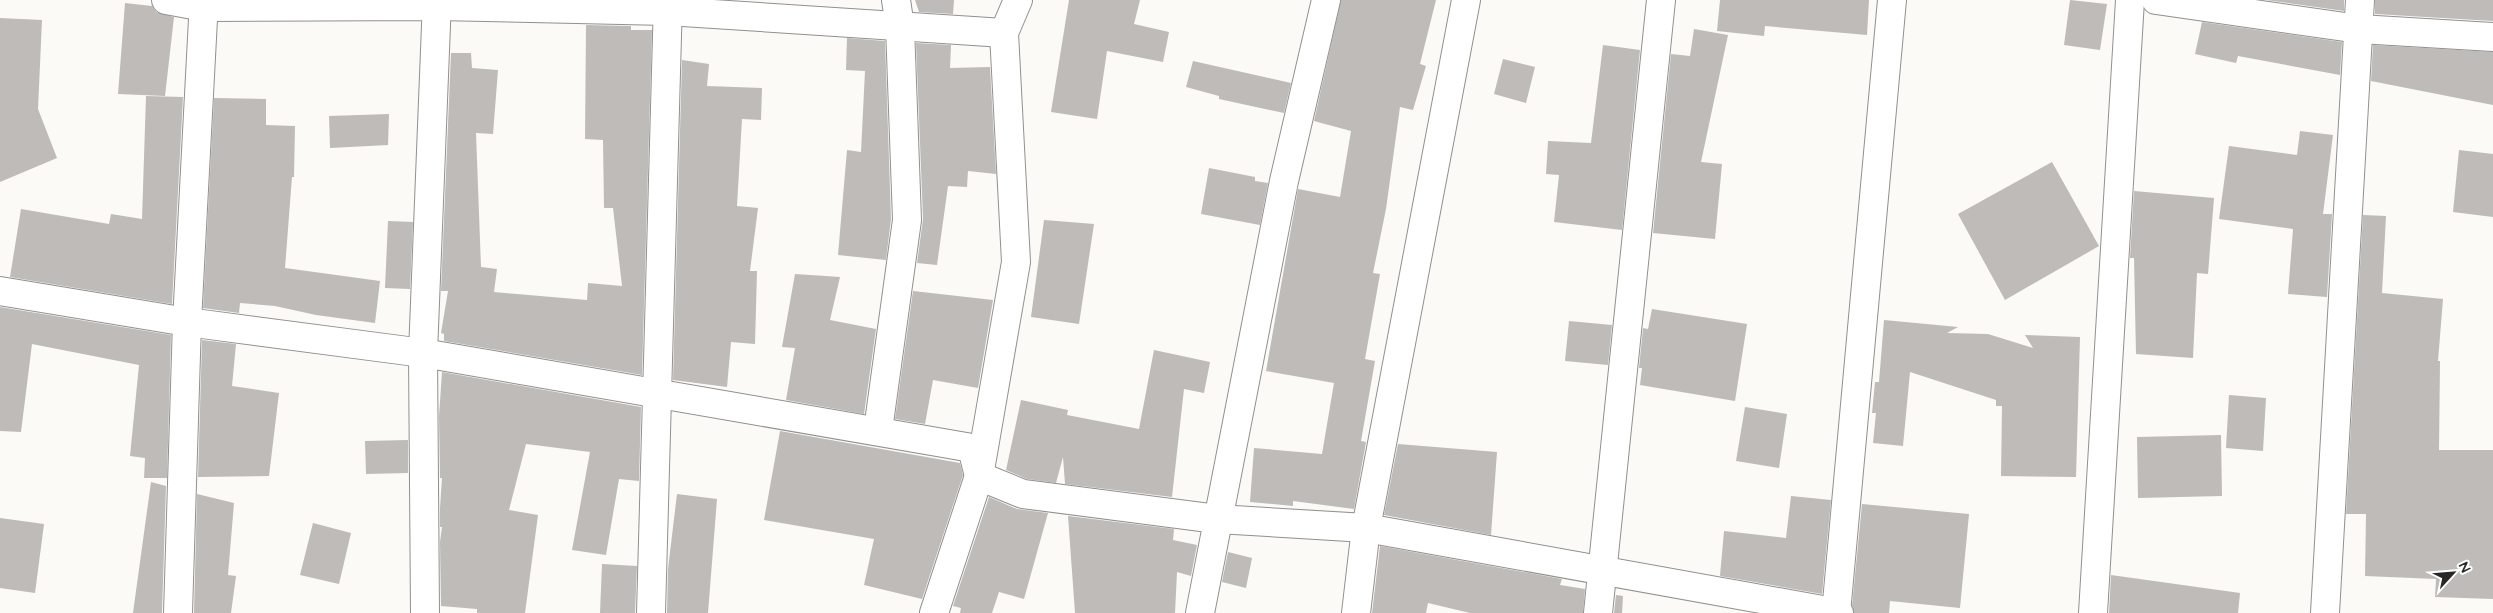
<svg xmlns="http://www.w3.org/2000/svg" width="2493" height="613" viewBox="0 0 2493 613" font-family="Quicksand,sans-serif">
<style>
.building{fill:#bebbb8}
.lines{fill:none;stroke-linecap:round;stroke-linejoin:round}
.minor-casing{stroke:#91908c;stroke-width:30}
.minor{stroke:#fff;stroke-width:28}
</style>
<rect width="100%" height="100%" fill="#fbfaf6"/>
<g class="building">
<path d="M915,0H954L953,14L919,12Z"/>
<path d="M1069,0H1140L1134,24L1169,32L1163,62L1107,51L1097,119L1051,112Z"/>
<path d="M1341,0H1436L1420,64L1426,66L1413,110L1400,107L1386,209L1373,273L1380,274L1365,359L1375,361L1361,441L1366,442L1354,509L1293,501V506L1250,502L1254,448L1322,454L1334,383L1266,371L1298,189L1340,197L1351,131L1314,121Z"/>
<path d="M1720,0H1869L1867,35L1765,26L1764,36L1717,31Z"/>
<path d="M2070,0L2107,4L2100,50L2064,45Z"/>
<path d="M2266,0H2344V11Z"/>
<path d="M2375,0H2493V21L2375,14Z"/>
<path d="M125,3L152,6L156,12L174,17L165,96L118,94Z"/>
<path d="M0,18L42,20L38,109L57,158L0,182Z"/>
<path d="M2202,22L2342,42L2340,75L2238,56L2236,63L2195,54Z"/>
<path d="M586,25L631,26V30H652L642,375L444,341V334L441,333L448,291H441L451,53H471L472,68L498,70L493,134L476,133L481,267L497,269L494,292L587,300L588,283L622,286L613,208H604L603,140L585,139Z"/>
<path d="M1694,29L1728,35L1701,162L1722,164L1715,239L1653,233L1671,54L1690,56Z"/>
<path d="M847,38L885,41L891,219L886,260L838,255L847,150L861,152L865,71L846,70Z"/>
<path d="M916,43L951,45L950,68L990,67L996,174L968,171L967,187L948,186L937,265L917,263L923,219Z"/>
<path d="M1603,45L1640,50L1622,230L1554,222L1559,175L1546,174L1548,141L1591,143Z"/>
<path d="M2373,45L2493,52V105L2371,81Z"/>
<path d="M1503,59L1535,67L1526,103L1494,94Z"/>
<path d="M682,60L709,64L707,86L762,88L761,120L742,119L737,206L758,208L750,271H757L755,344L731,342L727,387L673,380Z"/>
<path d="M1193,61L1291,83L1284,113L1219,99V96L1186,87Z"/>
<path d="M146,96L183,97L172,304L10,277L21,209L109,224L111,214L142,219Z"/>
<path d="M214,98L266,99V125L295,126L294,177H292L285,268L380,281L375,323L316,315L275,306L240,303L239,313L203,308Z"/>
<path d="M389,114L388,145L330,148L329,116Z"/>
<path d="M2300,131L2333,135L2323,214H2332L2327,297L2288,294L2293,229L2219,219L2229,146L2297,155Z"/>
<path d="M2459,150L2493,154V217L2453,212Z"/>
<path d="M2052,162L2099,246L2005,300L1958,214Z"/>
<path d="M1209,168L1255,177V181L1268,183L1260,225L1201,214Z"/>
<path d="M2134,191L2214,198L2208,274L2197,273L2193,358L2136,354L2134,258H2130Z"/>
<path d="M2363,215L2386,216L2382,293L2443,299L2438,361H2440L2439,450H2493V599L2435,597L2436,579L2365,576L2366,514H2346Z"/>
<path d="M1044,220L1094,224L1079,324L1031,317Z"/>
<path d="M388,221L413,222L410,289L385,288Z"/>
<path d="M795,274L840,277L830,320L876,329L864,414L786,400L795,348L782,347Z"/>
<path d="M913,291L993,300L978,388L933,380L925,424L895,419Z"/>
<path d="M0,307L171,335L167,478H144L145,458L130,456L139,365L32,344L21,432L0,431Z"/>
<path d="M1652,309L1747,324L1735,401L1640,385L1642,368H1639L1643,328L1648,329Z"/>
<path d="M1884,320L1958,327L1947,333L1988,334L2033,348L2025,335L2080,337L2076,477L2001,476L2002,406H1996V400L1910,372L1903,446L1873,443L1876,413H1872L1875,382H1879Z"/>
<path d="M1569,321L1612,325L1608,365L1565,361Z"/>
<path d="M202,340L236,344L232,386L279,393L269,476L198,477Z"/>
<path d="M1154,350L1210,362L1204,393L1184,389L1172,497L1065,484L1063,457L1056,483L1027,479L1006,470L1021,400L1068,410L1067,415L1139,429Z"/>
<path d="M442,372L641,407L639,481L619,479L606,555L572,550L590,452L526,444L509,510L538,515L525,613H477V609L441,606L440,542L442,527H440V508L442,478H440L439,416Z"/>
<path d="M2229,395L2266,398L2263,451L2226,448Z"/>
<path d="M1745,407L1787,414L1779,468L1736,461Z"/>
<path d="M780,431L960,463L963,475L922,599L864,585L874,539L764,520Z"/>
<path d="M2221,435L2222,496L2138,498L2137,437Z"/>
<path d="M408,440V473L366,474L365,441Z"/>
<path d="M1398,444L1497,452L1491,535L1384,515Z"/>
<path d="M151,482L166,486L162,613H133Z"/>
<path d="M197,494L234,503L228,575L236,576L231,613H194Z"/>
<path d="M677,494L717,499L708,613H667L668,569Z"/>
<path d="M1791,496L1831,500L1822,594L1720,576L1724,531L1786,538Z"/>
<path d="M989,497L1017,509L1048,513L1024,599L999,592L992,613H960L961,608L953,606Z"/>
<path d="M1862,504L1969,514L1960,608L1890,601L1889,613H1854L1852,606Z"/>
<path d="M1068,516L1174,529L1173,540L1197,545L1191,576L1177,572L1175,613H1075Z"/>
<path d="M0,518L44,524L35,593L0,588Z"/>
<path d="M313,523L351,533L339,584L300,575Z"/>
<path d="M1380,546L1562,579L1560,585L1585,589L1583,613H1470L1428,603L1426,613H1372Z"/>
<path d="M1228,552L1252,558L1246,588L1222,582Z"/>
<path d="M602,564L637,566L635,613H600Z"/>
<path d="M2111,575L2240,593L2238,613H2109Z"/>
<path d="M1616,595L1623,596L1622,613H1614Z"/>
</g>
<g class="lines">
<defs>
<g id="minor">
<path d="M166,0L204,7L437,6L667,11L1004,33"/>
<path d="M2156,0L2359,29L2493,37"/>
<path d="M0,291L187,322L423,353L972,448L979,476L1023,494L1217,519L1366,528L1839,613"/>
<path d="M878,430L907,220L900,27L896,0"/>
<path d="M178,613L187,322L204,0"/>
<path d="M425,613L423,353L437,0"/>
<path d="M651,613L668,0"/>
<path d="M934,613L979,476L1016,262L1004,33L1018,0"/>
<path d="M1200,613L1284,181L1326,0"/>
<path d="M1356,613L1366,528L1466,0"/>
<path d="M1598,613L1661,0"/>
<path d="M1836,613L1892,0"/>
<path d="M2093,613L2130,0"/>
<path d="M2325,613L2360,0"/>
</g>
</defs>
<use href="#minor" class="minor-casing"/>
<use href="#minor" class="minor"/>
</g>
<g transform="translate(2453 573) rotate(64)" stroke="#ffffff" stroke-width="4" paint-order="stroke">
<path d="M0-4L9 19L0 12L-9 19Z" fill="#292827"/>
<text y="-8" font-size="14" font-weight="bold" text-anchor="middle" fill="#292827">N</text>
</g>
</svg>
